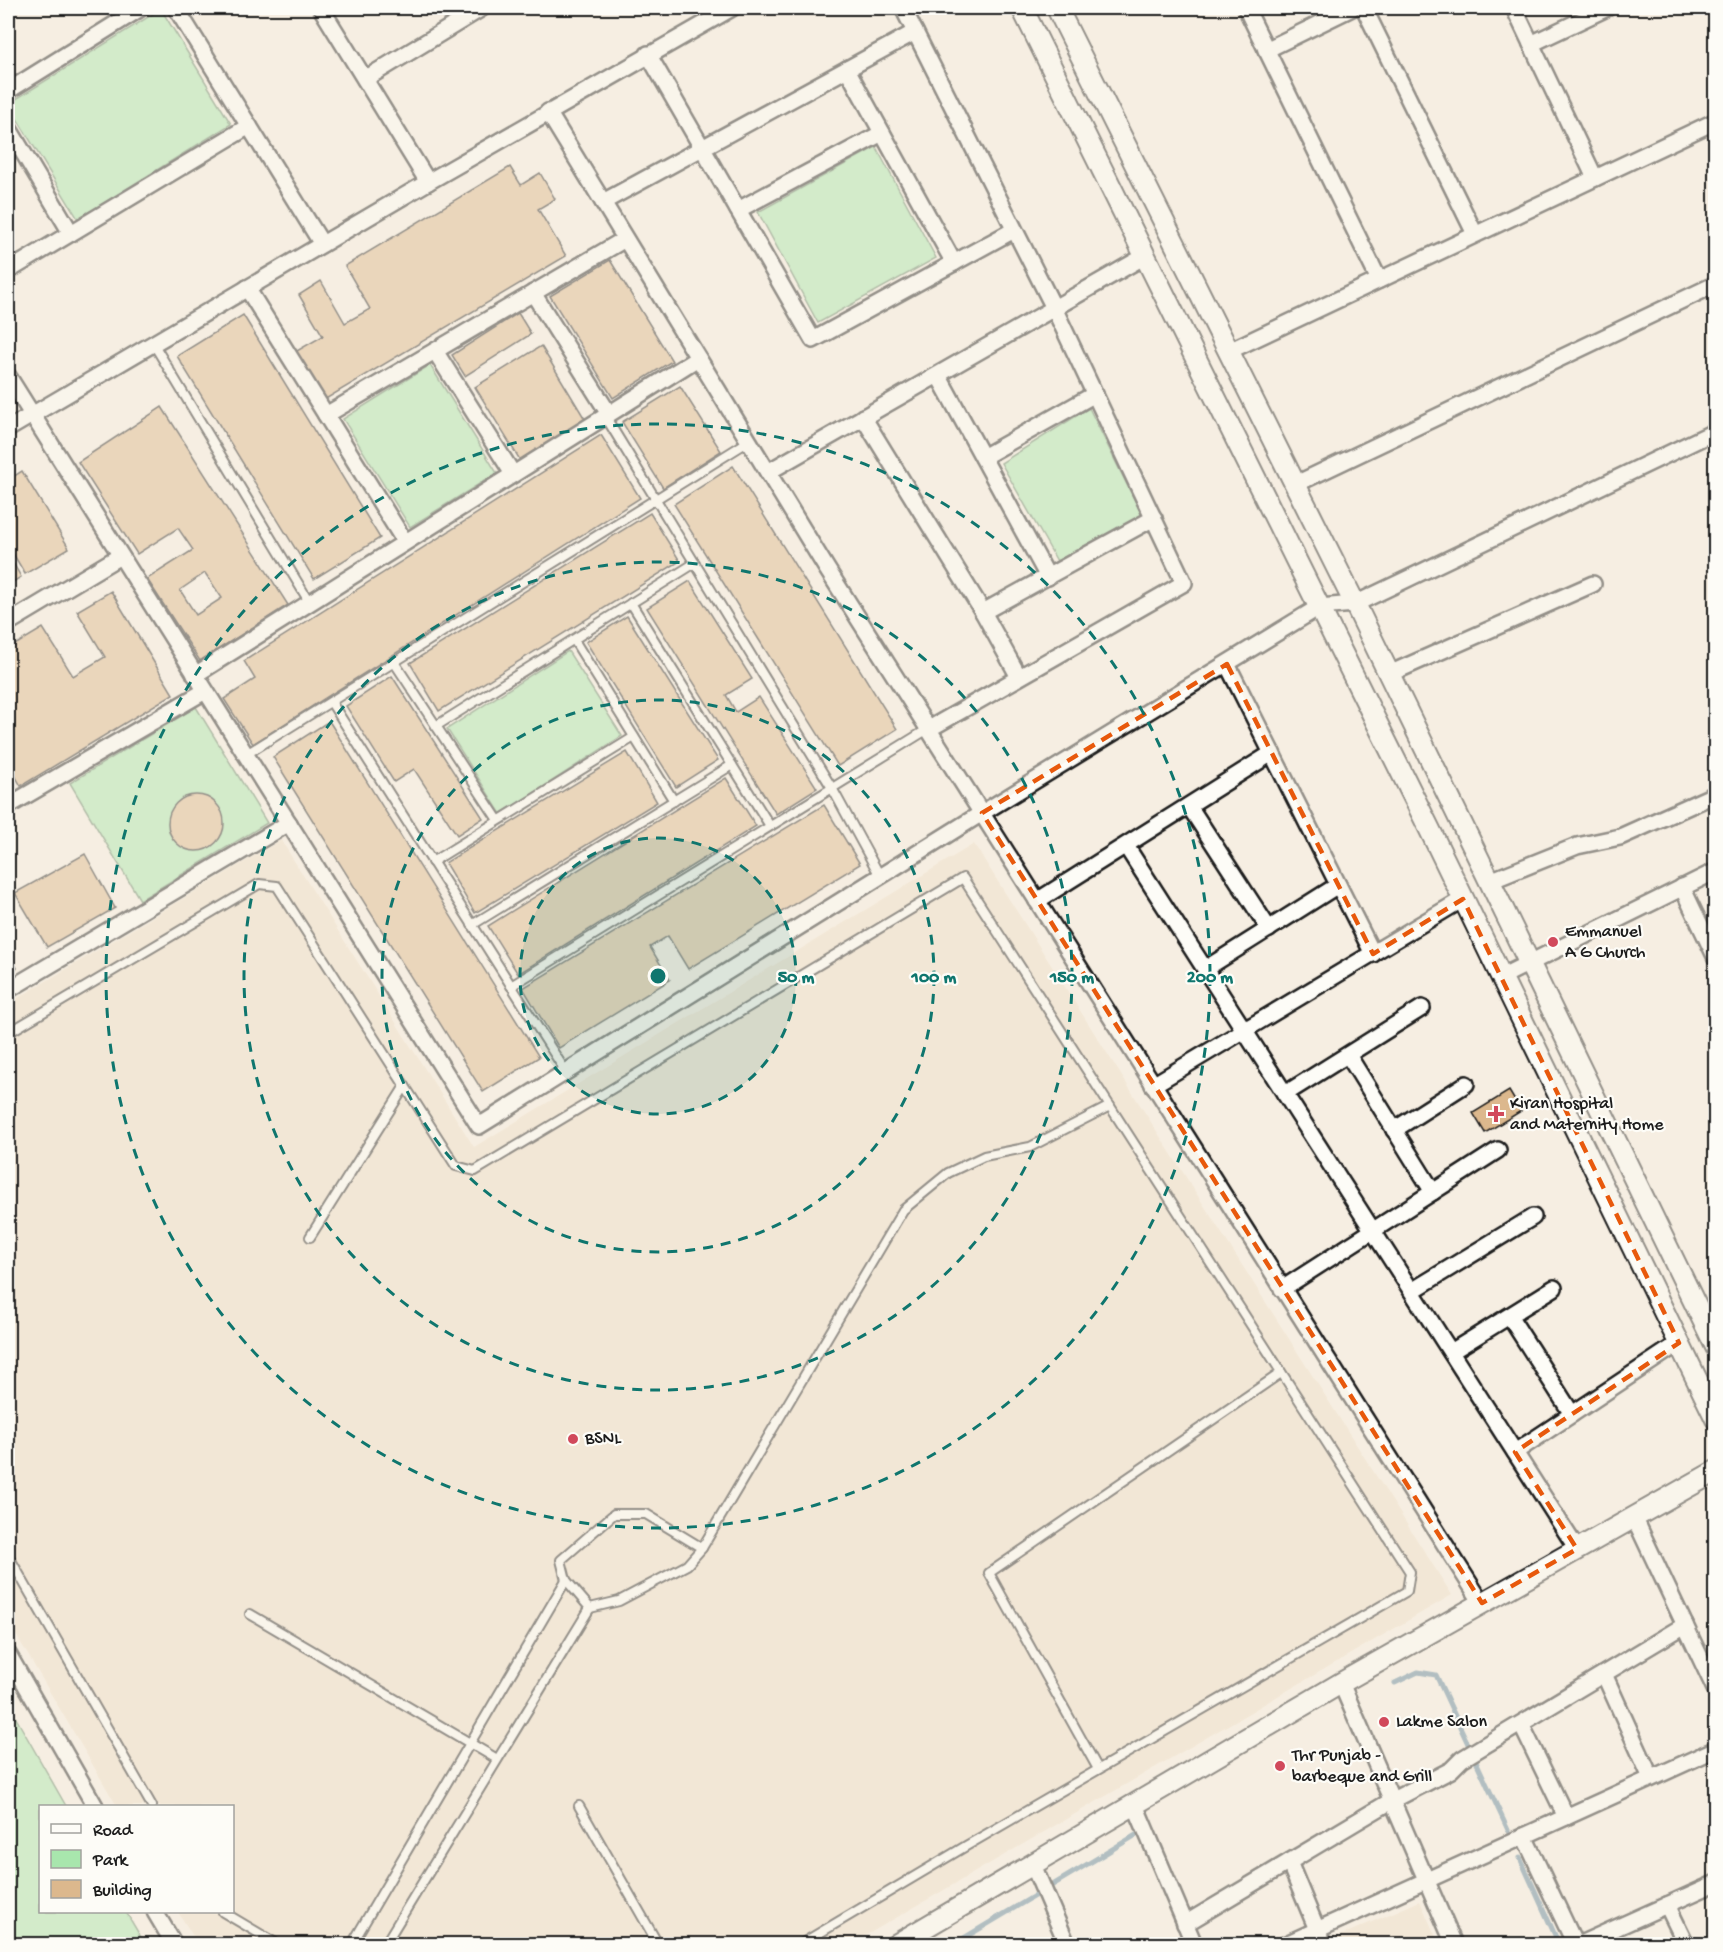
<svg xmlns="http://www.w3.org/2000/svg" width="1723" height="1952" viewBox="0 0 1723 1952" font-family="'Gochi Hand',sans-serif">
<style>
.built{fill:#eedec8}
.green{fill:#a8e6ad;stroke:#628164;stroke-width:1.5}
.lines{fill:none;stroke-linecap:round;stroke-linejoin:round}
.stream{stroke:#60849a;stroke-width:5}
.building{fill:#dcb88d;stroke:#1c1c1c;stroke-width:1.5;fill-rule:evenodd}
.service-casing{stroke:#1c1c1c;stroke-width:12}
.minor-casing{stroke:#1c1c1c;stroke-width:20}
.tertiary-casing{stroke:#1c1c1c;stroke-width:24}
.service{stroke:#fdfcf7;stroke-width:8}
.minor{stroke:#fdfcf7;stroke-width:15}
.tertiary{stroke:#fdfcf7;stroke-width:20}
.marked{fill:none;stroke:#e8590c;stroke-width:4.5;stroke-dasharray:12 8;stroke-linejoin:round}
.ring{fill:none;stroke:#0f766e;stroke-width:3;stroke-dasharray:10 8}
.poi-dot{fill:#d1495b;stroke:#fdfcf7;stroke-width:2}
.labels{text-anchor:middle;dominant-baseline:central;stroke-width:4.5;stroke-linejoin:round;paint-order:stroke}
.poi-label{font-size:18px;fill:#1c1c1c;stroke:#fdfcf7;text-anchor:start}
.centre{fill:#0f766e;stroke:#fdfcf7;stroke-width:3}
.ring-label{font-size:18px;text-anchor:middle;font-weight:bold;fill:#0f766e;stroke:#fdfcf7;stroke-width:4.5;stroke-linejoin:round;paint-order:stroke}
</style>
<rect width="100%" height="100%" fill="#f6eee2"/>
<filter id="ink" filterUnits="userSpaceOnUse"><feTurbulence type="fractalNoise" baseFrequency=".0167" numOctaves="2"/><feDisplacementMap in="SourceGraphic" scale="12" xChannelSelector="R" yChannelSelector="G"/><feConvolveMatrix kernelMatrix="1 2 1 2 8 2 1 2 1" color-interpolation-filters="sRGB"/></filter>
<g filter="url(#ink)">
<g class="built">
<path d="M281,840L474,1147L974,844L1452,1595L851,1944H198L178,1912H232V1806H117L8,1621V1004Z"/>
<path d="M1420,1901L1439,1944H1330L1328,1941Z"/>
</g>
<g class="green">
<path d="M161,9L231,124L78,219L8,104Z"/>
<path d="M876,147L936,258L818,323L758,212Z"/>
<path d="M430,365L497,473L410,527L343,419Z"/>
<path d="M1089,408L1142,515L1057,561L1001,463Z"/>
<path d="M568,651L622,736L501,814L447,729Z"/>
<path d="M196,707L267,823L140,900L70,783Z"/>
<path d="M8,1704L66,1806H40V1912H126L145,1944H8Z"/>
</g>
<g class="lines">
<g class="stream">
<path d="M1395,1683L1418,1672L1436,1675L1508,1830"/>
<path d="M1520,1858L1559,1944"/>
<path d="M954,1944L1136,1835"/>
</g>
</g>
<g class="building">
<path d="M510,167L521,185L540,173L555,199L538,209L566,256L324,400L295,352L323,336L299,295L321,281L345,323L370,309L345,266Z"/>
<path d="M610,260L672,361L613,398L550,296Z"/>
<path d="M518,313L531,334L465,376L452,355Z"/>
<path d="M243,315L380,538L314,579L177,356Z"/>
<path d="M541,346L585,419L520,460L475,387Z"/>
<path d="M680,386L721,451L663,488L622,422Z"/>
<path d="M162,407L288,605L200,661L147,579L193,550L178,528L137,554L78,462ZM205,573L222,598L196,615L180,590Z"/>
<path d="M601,435L640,498L253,744L224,699L255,679L244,661Z"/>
<path d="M733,466L897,729L838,766L674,504Z"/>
<path d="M22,471L69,548L25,574L8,545V480Z"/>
<path d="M650,513L680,561L439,711L410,663Z"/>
<path d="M8,554L21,577L8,585Z"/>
<path d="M690,581L752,679L726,695L736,712L759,697L817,788L776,814L647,608Z"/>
<path d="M111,591L173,694L21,786L8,763V649L43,628L73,676L105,657L77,611Z"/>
<path d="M627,616L718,760L676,787L586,642Z"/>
<path d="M392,676L483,818L457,835L414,769L394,782L346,706Z"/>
<path d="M329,721L539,1057L483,1092L273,757Z"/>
<path d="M627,752L657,802L475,913L445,863Z"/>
<path d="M726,778L756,826L518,974L488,926Z"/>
<circle cx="196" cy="823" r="28"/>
<path d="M824,805L860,864L688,969L668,936L650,947L670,980L559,1048L523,988Z"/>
<path d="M85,854L115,908L47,947L15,893Z"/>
<path d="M8,951L17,968L8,974Z"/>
<path d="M1509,1091L1521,1111L1485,1133L1473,1113Z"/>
</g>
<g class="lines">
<defs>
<g id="service">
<path d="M153,343L310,603"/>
<path d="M605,416L832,788L880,876L879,877"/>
<path d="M631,603L770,826"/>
<path d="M574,640L674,801"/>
<path d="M394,662L498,820"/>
<path d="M331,702L566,1072"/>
<path d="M436,726L695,563"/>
<path d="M245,755L749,441"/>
<path d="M432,862L634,737"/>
<path d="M472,925L732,765"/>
<path d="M511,986L928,729"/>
<path d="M8,1033L259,884L277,886L456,1166L475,1171L963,878L1410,1572L1407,1591L966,1846L801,1944"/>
<path d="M310,1237L405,1086"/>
<path d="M614,1514H646L702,1548L687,1565L619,1601L590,1608L566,1580L561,1560Z"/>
<path d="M702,1548L903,1210L948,1173L984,1156L1030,1147L1110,1106"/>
<path d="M8,1555L152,1806"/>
<path d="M250,1614L497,1759"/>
<path d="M1098,1769L989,1573L1281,1373"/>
<path d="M579,1806L658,1944"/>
<path d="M223,1912L277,1944"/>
<path d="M352,1944L566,1580"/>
<path d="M385,1944L590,1608"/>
</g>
<g id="minor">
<path d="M176,8L322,244"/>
<path d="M321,8L428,182"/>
<path d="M903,8L1054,308L1184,583L929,729"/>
<path d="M1246,8L1379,280"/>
<path d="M1364,8L1475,234"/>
<path d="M1514,8L1595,178"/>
<path d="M1531,44L1607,8"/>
<path d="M1266,50L1352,8"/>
<path d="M648,54L813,340L1014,230"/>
<path d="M847,69L954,263"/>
<path d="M365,79L482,8"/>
<path d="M8,91L141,8"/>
<path d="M548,112L827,569L1482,1603"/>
<path d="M8,127L71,233"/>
<path d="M603,202L915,32"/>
<path d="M738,210L882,133"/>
<path d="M8,271L249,126"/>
<path d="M247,288L405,542"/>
<path d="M533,293L609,414"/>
<path d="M435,351L513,474"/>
<path d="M1229,351L1716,121"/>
<path d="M938,375L1048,577"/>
<path d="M8,376L479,1126L982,813L1319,607L1355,604L1716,431"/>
<path d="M326,415L625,239"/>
<path d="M863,417L983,612L1019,677"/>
<path d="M8,429L428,182L732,8"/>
<path d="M983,457L1095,394"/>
<path d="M768,472L1145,256"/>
<path d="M1296,484L1716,284"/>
<path d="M983,612L1154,518"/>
<path d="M8,623L120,556"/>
<path d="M1227,664L1373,954"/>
<path d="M1389,674L1593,584"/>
<path d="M195,675L698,358"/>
<path d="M8,806L205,691"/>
<path d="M1189,806L1269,929"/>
<path d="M1126,846L1577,1549"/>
<path d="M1490,881L1577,846L1620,837L1716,794"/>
<path d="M1682,887L1716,958"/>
<path d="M1037,901L1272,753"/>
<path d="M1205,969L1338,885"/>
<path d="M1501,977L1716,871"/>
<path d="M8,990L289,823"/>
<path d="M1348,1055L1433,1192"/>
<path d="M1153,1085L1463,899"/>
<path d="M1285,1094L1422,1008"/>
<path d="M1394,1130L1466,1084"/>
<path d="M1282,1289L1498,1150"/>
<path d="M1412,1291L1533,1217"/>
<path d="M1510,1317L1572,1414"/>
<path d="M1451,1352L1554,1288"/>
<path d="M1515,1452L1679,1343"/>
<path d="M1634,1517L1716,1691"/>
<path d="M8,1654L95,1806"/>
<path d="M1604,1674L1651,1778"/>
<path d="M1341,1683L1454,1944"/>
<path d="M1521,1724L1566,1817"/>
<path d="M1135,1805L1194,1944"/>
<path d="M1524,1836L1575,1944"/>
<path d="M1289,1862L1323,1944"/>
<path d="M1033,1865L1067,1944"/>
<path d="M1667,1905L1686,1944"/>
<path d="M155,1912L174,1944"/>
<path d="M1185,1924L1391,1801L1451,1770L1462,1759L1685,1625"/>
<path d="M1286,1944L1716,1749"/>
<path d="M1580,1944L1716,1883"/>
</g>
<g id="tertiary">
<path d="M1022,8L1429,828L1716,1419"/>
<path d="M1057,8L1355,604L1716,1347"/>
<path d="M897,1944L1341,1683L1716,1471"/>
</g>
</defs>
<use href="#service" class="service-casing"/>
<use href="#minor" class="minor-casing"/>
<use href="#tertiary" class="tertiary-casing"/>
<use href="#service" class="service"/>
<use href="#minor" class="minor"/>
<use href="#tertiary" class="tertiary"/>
</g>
</g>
<path d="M0 0H1723V1952H0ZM1227,664L1373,954L1463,899L1679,1343L1515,1452L1577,1549L1482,1603L982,813Z" fill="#f6eee2" fill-opacity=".55" fill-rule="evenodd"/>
<path class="marked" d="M1227,664L1373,954L1463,899L1679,1343L1515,1452L1577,1549L1482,1603L982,813Z"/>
<circle cx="658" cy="976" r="138" fill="#0f766e" fill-opacity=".12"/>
<g class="ring">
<circle cx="658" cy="976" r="138"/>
<circle cx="658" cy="976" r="276"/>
<circle cx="658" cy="976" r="414"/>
<circle cx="658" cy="976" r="552"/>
</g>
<g class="poi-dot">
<circle cx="1553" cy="942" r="6"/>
<path d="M1493 1105h6v6h6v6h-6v6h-6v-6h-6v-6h6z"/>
<circle cx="573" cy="1439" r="6"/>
<circle cx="1384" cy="1722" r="6"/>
<circle cx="1280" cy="1766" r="6"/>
</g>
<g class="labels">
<g class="poi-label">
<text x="1565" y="932">Emmanuel<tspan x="1565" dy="21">A G Church</tspan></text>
<text x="1510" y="1104">Kiran Hospital<tspan x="1510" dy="21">and Maternity Home</tspan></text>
<text x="585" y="1439">BSNL</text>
<text x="1396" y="1722">Lakme Salon</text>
<text x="1292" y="1756">Thr Punjab -<tspan x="1292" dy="21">barbeque and Grill</tspan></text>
</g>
</g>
<circle cx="658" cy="976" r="9" class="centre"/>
<g class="ring-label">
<text x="796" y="982">50 m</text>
<text x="934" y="982">100 m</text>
<text x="1072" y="982">150 m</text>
<text x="1210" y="982">200 m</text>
</g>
<rect width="1723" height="1952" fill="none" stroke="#fdfcf7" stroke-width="30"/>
<rect x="15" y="15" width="1693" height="1922" fill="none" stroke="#1c1c1c" stroke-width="2" filter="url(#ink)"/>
<rect x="39" y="1805" width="195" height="108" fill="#fdfcf7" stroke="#a3a29f" stroke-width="1.5"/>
<rect x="51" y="1824" width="30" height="9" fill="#fdfcf7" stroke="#a3a29f" stroke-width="1.5"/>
<text x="93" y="1835" font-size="18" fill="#1c1c1c">Road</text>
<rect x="51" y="1850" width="30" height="18" fill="#a8e6ad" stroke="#a3a29f" stroke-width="1.5"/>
<text x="93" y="1865" font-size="18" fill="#1c1c1c">Park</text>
<rect x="51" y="1880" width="30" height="18" fill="#dcb88d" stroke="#a3a29f" stroke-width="1.5"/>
<text x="93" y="1895" font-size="18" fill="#1c1c1c">Building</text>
</svg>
